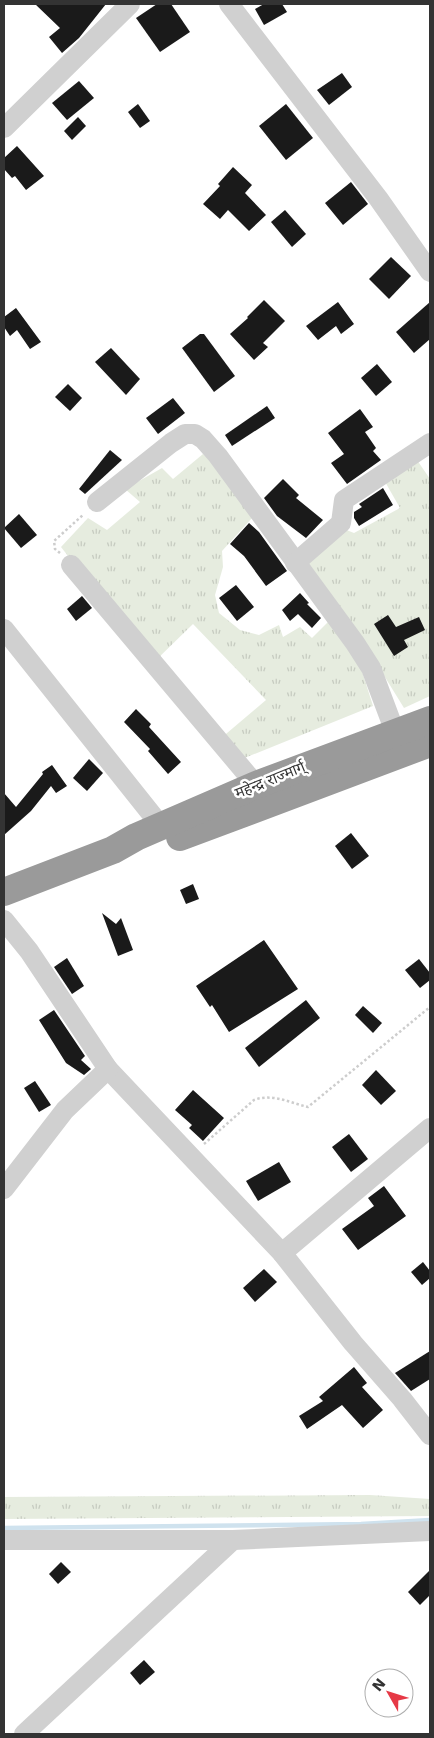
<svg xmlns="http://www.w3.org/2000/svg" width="434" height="1738" viewBox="0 0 434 1738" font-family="'DejaVu Sans','Noto Sans Devanagari',sans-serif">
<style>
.grass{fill:url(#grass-tufts)}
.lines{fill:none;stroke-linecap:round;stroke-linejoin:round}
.stream{stroke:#cfe2ee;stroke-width:4.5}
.building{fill:#1a1a1a}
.path{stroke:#cdcdcd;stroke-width:2.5;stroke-dasharray:2.5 2.5;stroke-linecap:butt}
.minor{stroke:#d0d0d0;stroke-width:20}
.highway{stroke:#9a9a9a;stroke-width:28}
.labels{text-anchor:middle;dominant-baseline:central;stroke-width:5;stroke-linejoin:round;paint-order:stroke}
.street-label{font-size:15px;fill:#333;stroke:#fff}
</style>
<defs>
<pattern id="grass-tufts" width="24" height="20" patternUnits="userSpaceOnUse" patternTransform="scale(1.25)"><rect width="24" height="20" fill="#e6ecdf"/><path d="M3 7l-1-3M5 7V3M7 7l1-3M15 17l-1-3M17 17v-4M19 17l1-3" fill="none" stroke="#c6cbc0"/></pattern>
</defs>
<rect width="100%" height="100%" fill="#fff"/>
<g class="grass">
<path d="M203,454L211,461L252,518L222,551L223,567L215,595L219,613L240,630L259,635L279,625L283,637L300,627L312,638L331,619L355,649L373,706L237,761L220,739L266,700L193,624L152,664L61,547L88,518L107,530L140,502L125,489L162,468L173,479Z"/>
<path d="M417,460L430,479V696L404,708L351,622L306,566L344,529L354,533L400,508L384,480Z"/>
<path d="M370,1495L430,1499V1516L4,1519V1497Z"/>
</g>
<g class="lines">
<path class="stream" d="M4,1528L361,1524L430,1520"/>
</g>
<g class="building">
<path d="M35,4H106L79,38L62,53L49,37L60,28Z"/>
<path d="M157,4H171L190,32L160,52L136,18Z"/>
<path d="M264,4H282L287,12L264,25L255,9Z"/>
<path d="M342,73L352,87L329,105L317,90Z"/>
<path d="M79,81L94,98L67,120L52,103Z"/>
<path d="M138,104L150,121L140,128L128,112Z"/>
<path d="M286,104L313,138L286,160L259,126Z"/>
<path d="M78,117L86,126L72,140L64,131Z"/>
<path d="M17,146L44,176L26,190L15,176L12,178L4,169V158Z"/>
<path d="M233,167L252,185L245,193L266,215L249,231L228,210L220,219L203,204L220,186L218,184Z"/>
<path d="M351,182L368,204L343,225L325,203Z"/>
<path d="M285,210L306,234L292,247L271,222Z"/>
<path d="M391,257L411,276L389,299L369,279Z"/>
<path d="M264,300L285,321L263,343L268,347L254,360L230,334L248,318L247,317Z"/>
<path d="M338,302L354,324L341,334L336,326L318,340L306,326Z"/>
<path d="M430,302V339L414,353L396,332Z"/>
<path d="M16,308L41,342L30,349L17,330L10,336L4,327V317Z"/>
<path d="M200,334H204L235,376L214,392L182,348Z"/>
<path d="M111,348L140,379L126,395L95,362Z"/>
<path d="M377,364L392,382L376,396L361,378Z"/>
<path d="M68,384L82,398L70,411L55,397Z"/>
<path d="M173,398L185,413L158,434L146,418Z"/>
<path d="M267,406L275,418L232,446L225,435Z"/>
<path d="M360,409L373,427L365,432L376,448L373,451L381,460L347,484L331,463L344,454L328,433Z"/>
<path d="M110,450L122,460L85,494L79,489Z"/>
<path d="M283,479L299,495L296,498L323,520L306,538L277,516L264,498Z"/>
<path d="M383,488L393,505L359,526L354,518V512L362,507L359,504Z"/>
<path d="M19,514L37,535L21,548L4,528Z"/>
<path d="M249,523L259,532L287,571L266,586L244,556L230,544Z"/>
<path d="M236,585L254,607L237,621L219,598Z"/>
<path d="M300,593L309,603L307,604L321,618L312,628L298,614L290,621L282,610Z"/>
<path d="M82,596L92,608L76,621L67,609Z"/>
<path d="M388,615L396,627L419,617L425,630L404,640L408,647L394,656L374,624Z"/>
<path d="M136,709L151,724L149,727L181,762L168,774L148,751L150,749L124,722Z"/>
<path d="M89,759L103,773L87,791L73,778Z"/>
<path d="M52,765L67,786L56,793L51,786L31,811L4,835V793L16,807L43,774L42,772Z"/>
<path d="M351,833L369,856L352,869L335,846Z"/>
<path d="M193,884L199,899L186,904L180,890Z"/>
<path d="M102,913L116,924L121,918L133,950L118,956Z"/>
<path d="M264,940L298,989L229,1032L212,1005L210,1007L196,986Z"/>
<path d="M67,958L84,986L72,994L54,967Z"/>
<path d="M419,959L430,973V980L420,988L405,970Z"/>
<path d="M306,1000L320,1018L259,1067L245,1048Z"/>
<path d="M363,1006L382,1023L373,1033L355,1015Z"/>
<path d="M54,1010L85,1056L81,1060L91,1069L84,1075L66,1063L39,1020Z"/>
<path d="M376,1070L396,1091L381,1105L362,1085Z"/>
<path d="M35,1081L51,1105L39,1112L24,1088Z"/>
<path d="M193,1090L224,1118L203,1141L189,1128L192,1125L175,1110Z"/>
<path d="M349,1134L368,1159L351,1172L332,1147Z"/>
<path d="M279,1162L291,1182L258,1201L246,1181Z"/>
<path d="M384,1186L406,1216L358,1250L342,1229L374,1206L368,1198Z"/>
<path d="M423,1262L430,1271V1278L422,1285L411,1272Z"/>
<path d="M264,1269L277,1282L255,1302L243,1288Z"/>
<path d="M430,1351V1379L411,1391L395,1373Z"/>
<path d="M354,1367L367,1383L362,1387L383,1410L363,1428L342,1405L307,1429L299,1416L323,1401L319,1397Z"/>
<path d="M61,1562L71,1572L58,1584L49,1574Z"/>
<path d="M430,1570V1595L420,1605L408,1592Z"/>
<path d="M144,1660L155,1672L140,1685L130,1673Z"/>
</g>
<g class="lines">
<g class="path">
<path d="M60,553L55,549L54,541L84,514"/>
<path d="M204,1144L254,1100C272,1093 291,1103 308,1107L430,1007"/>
</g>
<g class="minor">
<path d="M229,4L378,198L430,272"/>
<path d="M4,128L130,4"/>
<path d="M97,502L171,443L185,434H195L203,439L218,456L355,643L371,668L395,732"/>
<path d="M295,563L341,523L344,500L430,443"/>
<path d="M71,565L256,785"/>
<path d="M4,629L161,826"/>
<path d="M4,920L29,951L108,1069L282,1253L353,1343L402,1399L430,1435"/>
<path d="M4,1189L65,1110L108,1069"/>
<path d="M282,1253L430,1128"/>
<path d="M4,1540H233L430,1531"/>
<path d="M24,1734L233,1540"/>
</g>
<g class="highway">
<path d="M180,837L430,743"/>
<path d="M4,892L113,850L136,837L256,785L430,720"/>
</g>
</g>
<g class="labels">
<g class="street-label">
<text transform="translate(270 780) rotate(-22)">महेन्द्र राज्मार्ग्</text>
</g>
</g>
<rect width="434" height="1738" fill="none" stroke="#333333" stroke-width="10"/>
<g transform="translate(389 1693) rotate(309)"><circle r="24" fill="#ffffff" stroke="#adadad"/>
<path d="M0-4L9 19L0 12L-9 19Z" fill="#e63946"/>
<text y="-8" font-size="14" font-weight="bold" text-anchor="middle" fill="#333333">N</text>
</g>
</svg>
